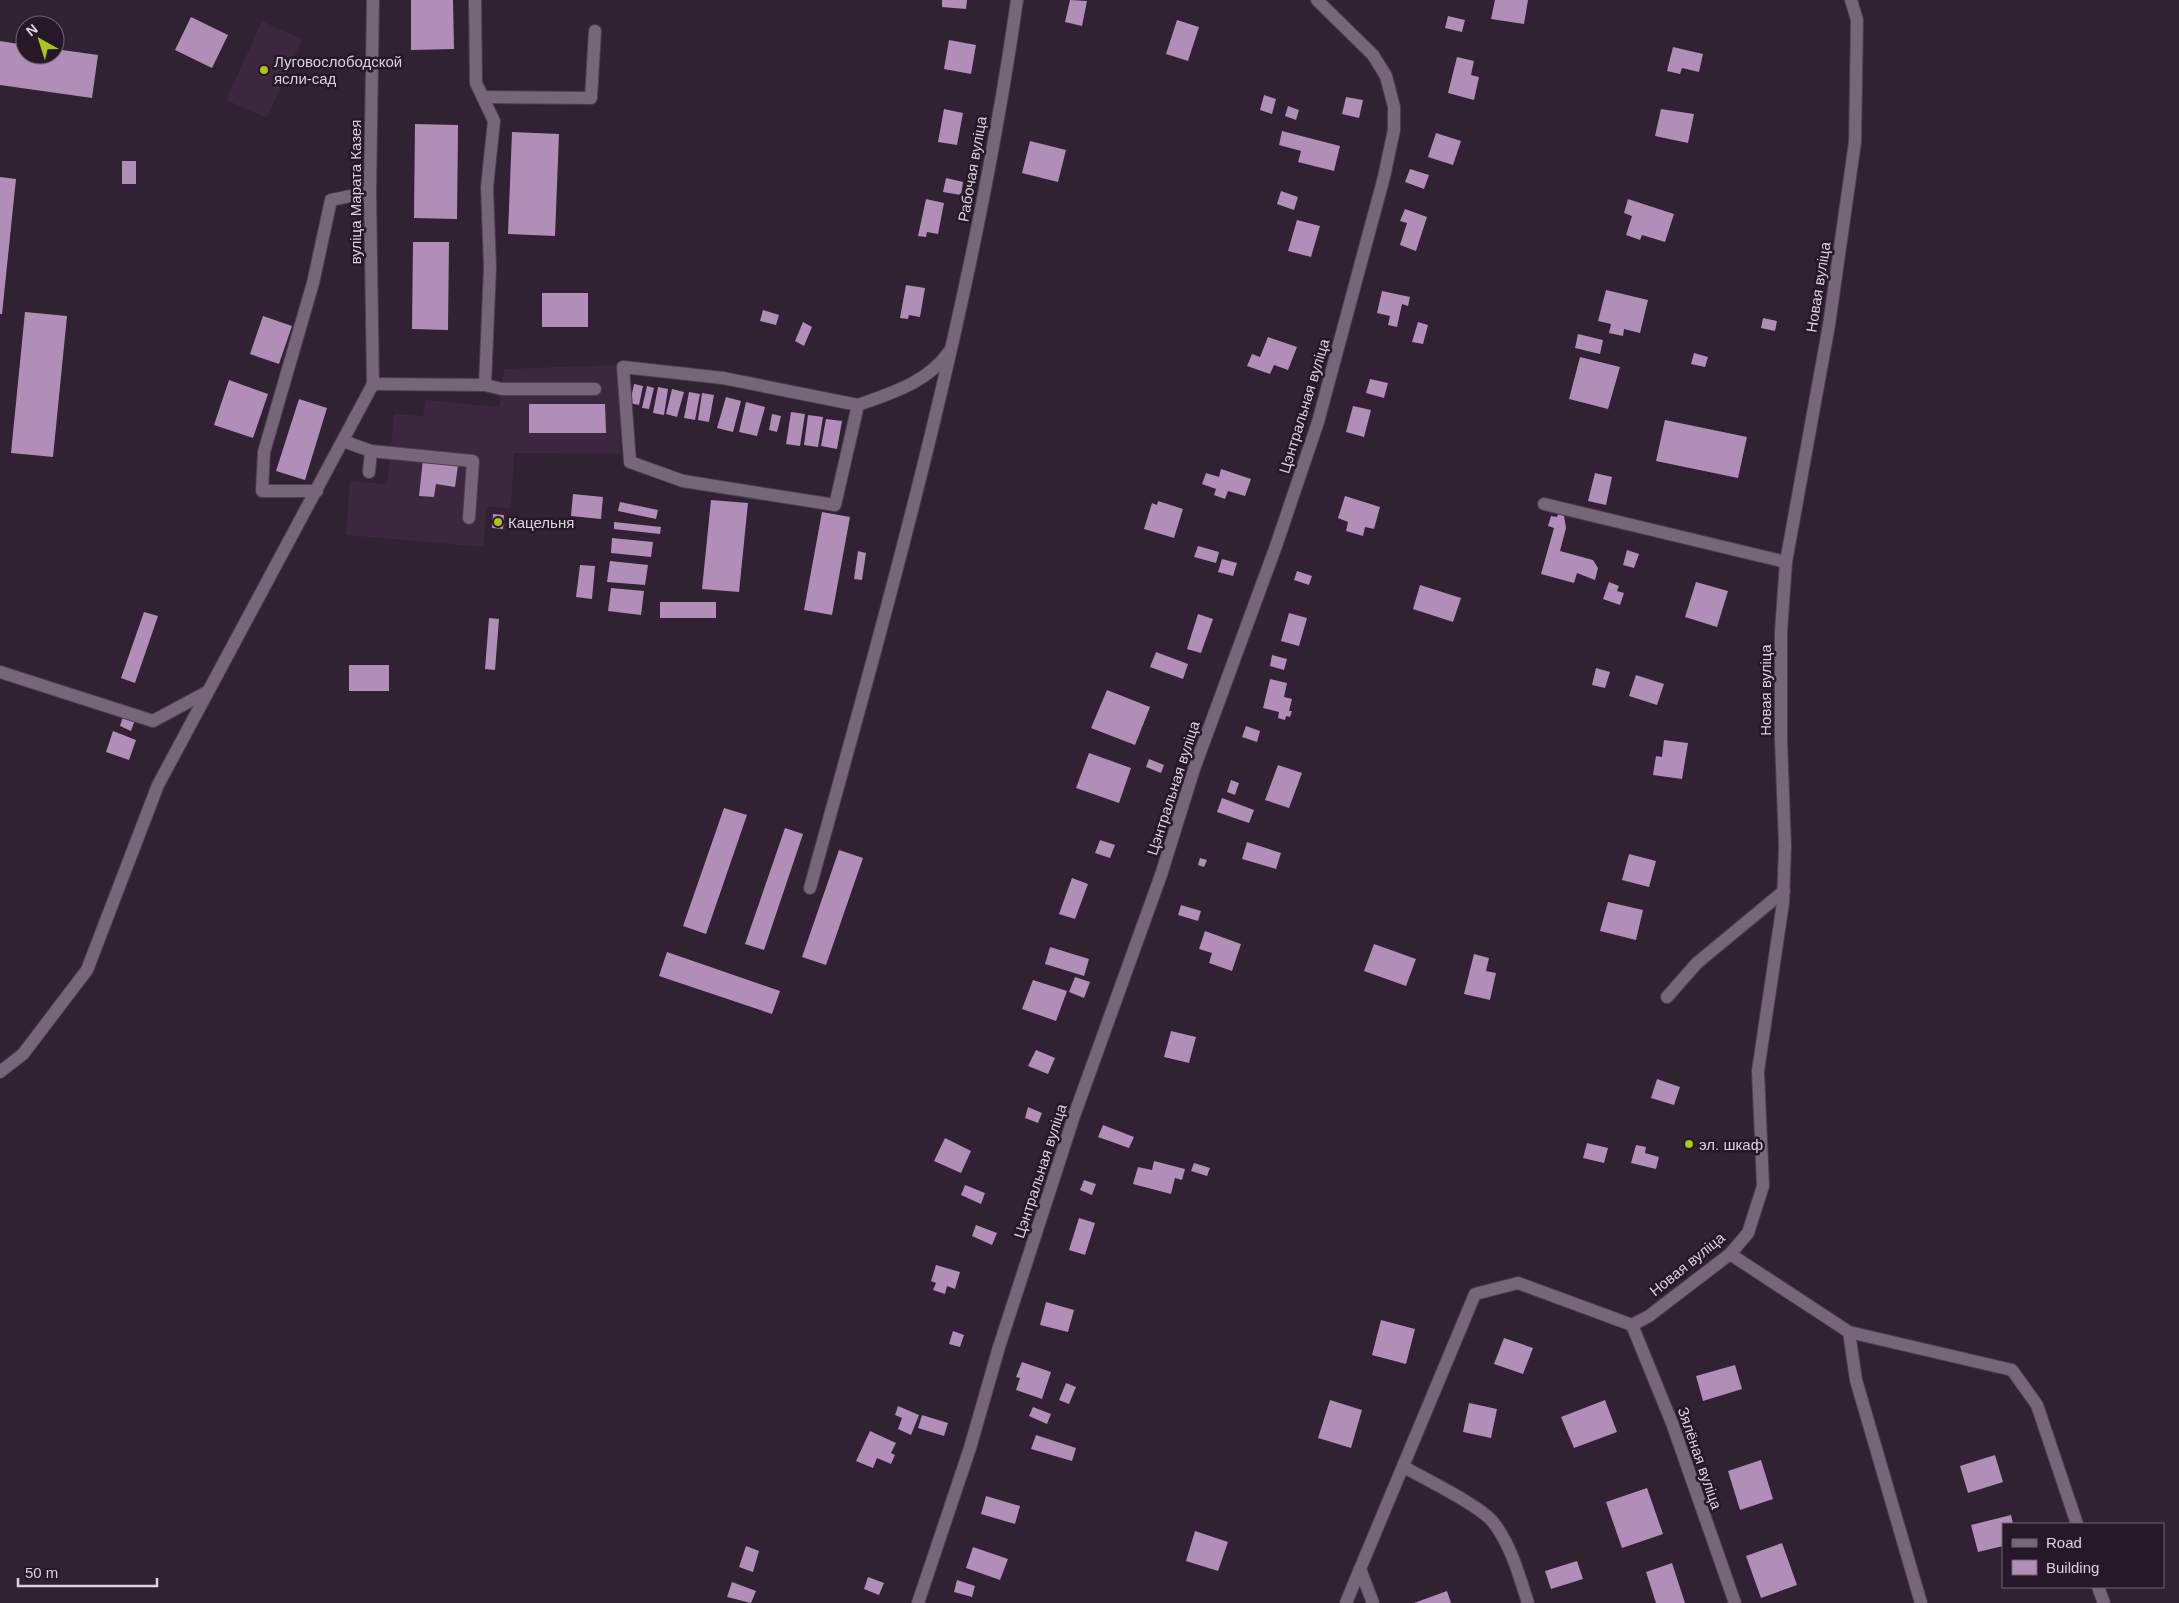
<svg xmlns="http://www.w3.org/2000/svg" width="2179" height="1603" viewBox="0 0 2179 1603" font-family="Helvetica,sans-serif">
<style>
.built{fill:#3b273e}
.building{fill:#b18eb7}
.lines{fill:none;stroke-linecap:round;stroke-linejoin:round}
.minor-casing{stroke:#4b3e4d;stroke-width:14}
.minor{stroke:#77657a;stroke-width:12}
.poi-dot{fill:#a9c71a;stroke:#261729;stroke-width:2}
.labels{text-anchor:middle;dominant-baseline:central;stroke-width:5;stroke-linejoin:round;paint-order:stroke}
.poi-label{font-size:15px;fill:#ddd3df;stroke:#261729;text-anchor:start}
.street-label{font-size:15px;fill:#ddd3df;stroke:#261729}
</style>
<rect width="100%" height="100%" fill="#302133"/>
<g class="built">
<path d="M262,21L302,39L267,118L226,100Z"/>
<path d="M617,365L619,372L621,454L514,453L511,508L486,507L484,547L346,535L350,481L387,484L394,414L423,416L425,400L499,407L504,369Z"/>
</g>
<g class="building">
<path d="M411,0H453L454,49L411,50Z"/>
<path d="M942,0H967L966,9L942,7Z"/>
<path d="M1070,0L1087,1L1082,26L1065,22Z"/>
<path d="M1495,0H1528L1524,24L1491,19Z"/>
<path d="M1448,16L1465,20L1462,32L1445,28Z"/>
<path d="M191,17L228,35L212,68L175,50Z"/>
<path d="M1177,20L1199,27L1188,61L1166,54Z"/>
<path d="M949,40L976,45L971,74L944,69Z"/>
<path d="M0,41L25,45V55H55V49L98,55L92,98L0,85Z"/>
<path d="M1673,47L1703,54L1699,72L1682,68L1680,74L1667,71Z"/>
<path d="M1457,57L1474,61L1471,75L1479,77L1474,100L1448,93Z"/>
<path d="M1264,95L1276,99L1272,114L1260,110Z"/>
<path d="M1346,97L1363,100L1359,118L1342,114Z"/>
<path d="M1288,106L1299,110L1296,120L1285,116Z"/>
<path d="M944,109L963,113L957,145L938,142Z"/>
<path d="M1661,109L1694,114L1688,143L1655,136Z"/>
<path d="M415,124L458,125L457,219L414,218Z"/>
<path d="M1282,131L1340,146L1334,171L1298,162L1301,151L1279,145Z"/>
<path d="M512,132L559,134L555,236L508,234Z"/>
<path d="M1436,133L1461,141L1453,165L1428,157Z"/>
<path d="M1030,141L1066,150L1058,182L1022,173Z"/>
<rect x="122" y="161" width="14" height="23"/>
<path d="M1410,169L1429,175L1424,189L1405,182Z"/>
<path d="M0,177L16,179L2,314H0Z"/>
<path d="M946,178L963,182L961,195L943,192Z"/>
<path d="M1281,191L1298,197L1294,210L1277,204Z"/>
<path d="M926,199L944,203L938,234L927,232L926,237L918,236Z"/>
<path d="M1628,199L1674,214L1665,242L1642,235L1640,240L1626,235L1632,216L1624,213Z"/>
<path d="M1405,209L1427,217L1416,251L1400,245L1407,223L1400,221Z"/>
<path d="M1297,220L1320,226L1311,257L1288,251Z"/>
<path d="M413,242H449L448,330L412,329Z"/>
<path d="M906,285L925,288L920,317L909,315L908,319L900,318Z"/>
<path d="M1606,290L1648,300L1640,333L1624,329L1623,336L1609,333L1611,324L1598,321Z"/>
<path d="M1382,291L1410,297L1408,306L1402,304L1397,327L1388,325L1390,316L1377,313Z"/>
<rect x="542" y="293" width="46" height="34"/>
<path d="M763,310L779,315L776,325L760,321Z"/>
<path d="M25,312L67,316L53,457L11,453Z"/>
<path d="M263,316L292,326L279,364L250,354Z"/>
<path d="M1763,318L1777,321L1775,331L1761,328Z"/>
<path d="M803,322L812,327L804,346L795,341Z"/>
<path d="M1418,322L1428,325L1423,344L1412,342Z"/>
<path d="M1578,334L1603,340L1600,354L1575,348Z"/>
<path d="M1268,337L1297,347L1288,370L1274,365L1270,374L1247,366L1252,354L1260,357Z"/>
<path d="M1694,353L1708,357L1705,367L1691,364Z"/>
<path d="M1580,357L1620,367L1608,409L1569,399Z"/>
<path d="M1370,379L1388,383L1384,398L1366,393Z"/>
<path d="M229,380L268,394L253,438L214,425Z"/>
<path d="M634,384L643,386L639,405L630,403Z"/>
<path d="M647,386L654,388L649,409L642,408Z"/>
<path d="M658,387L668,389L664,415L653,413Z"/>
<path d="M672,389L684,392L677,417L666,414Z"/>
<path d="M689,392L700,394L695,420L684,418Z"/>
<path d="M702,393L714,395L709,422L698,420Z"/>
<path d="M726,397L741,401L733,432L717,428Z"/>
<path d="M299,399L327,408L305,480L276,471Z"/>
<path d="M746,402L765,407L757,436L739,432Z"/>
<path d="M529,404H605L606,433H529Z"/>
<path d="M1353,406L1371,410L1364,437L1346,432Z"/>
<path d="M791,412L805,414L800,446L786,444Z"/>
<path d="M772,414L781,416L777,432L769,430Z"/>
<path d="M808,415L823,417L818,447L804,445Z"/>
<path d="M826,419L842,421L837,449L821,446Z"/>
<path d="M1665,420L1747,437L1738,478L1656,461Z"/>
<path d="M423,459L458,465L455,487L436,484L434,497L419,496Z"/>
<path d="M1221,469L1251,479L1245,496L1228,491L1225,499L1214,495L1216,489L1202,484L1206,473L1219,477Z"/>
<path d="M1595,473L1612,477L1606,505L1588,501Z"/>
<path d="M573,494L603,497L601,519L571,516Z"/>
<path d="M1345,496L1380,507L1374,529L1365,527L1363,536L1346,531L1348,522L1338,518Z"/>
<path d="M711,500L748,503L739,592L702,589Z"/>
<path d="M1158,501L1183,509L1174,538L1144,529L1152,503L1157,505Z"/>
<path d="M620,502L658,510L656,519L618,511Z"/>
<path d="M822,512L850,517L832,615L804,610Z"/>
<path d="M493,514L504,515L503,529L492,528Z"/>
<path d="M1558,514L1564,516L1566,528L1560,551L1593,560L1598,568L1595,580L1577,573L1574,583L1541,574L1554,528L1548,526L1551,516L1557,517Z"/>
<path d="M614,522L661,527L660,534L614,529Z"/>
<path d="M612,538L653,542L651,557L611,553Z"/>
<path d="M1198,546L1219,552L1216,563L1194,557Z"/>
<path d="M1627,550L1639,554L1634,568L1623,565Z"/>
<path d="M858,551L866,553L862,580L854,579Z"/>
<path d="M1222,559L1237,563L1233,576L1218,572Z"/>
<path d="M610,561L648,565L645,585L607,582Z"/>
<path d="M580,565L595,566L592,599L576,597Z"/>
<path d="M1297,571L1312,576L1309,585L1294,580Z"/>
<path d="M1609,582L1619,586L1617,591L1624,593L1620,605L1603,599Z"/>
<path d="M1696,582L1728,591L1717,627L1685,617Z"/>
<path d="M1420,585L1461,598L1453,622L1413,609Z"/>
<path d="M611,588L644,591L641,615L608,611Z"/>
<rect x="660" y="602" width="56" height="16"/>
<path d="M144,612L158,616L135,683L121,678Z"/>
<path d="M1289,613L1307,618L1299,646L1281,641Z"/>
<path d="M1198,614L1213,619L1201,653L1187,649Z"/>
<path d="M489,618L499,619L495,670L485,669Z"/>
<path d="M1156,652L1188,664L1183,679L1150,667Z"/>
<path d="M1272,655L1287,659L1284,670L1270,666Z"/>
<rect x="349" y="665" width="40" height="26"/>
<path d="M1596,668L1610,672L1605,688L1592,685Z"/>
<path d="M1636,675L1664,684L1657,705L1629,696Z"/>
<path d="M1270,679L1287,683L1284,697L1292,699L1289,711H1292L1290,717L1286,716L1285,720L1278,718L1279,712L1263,708Z"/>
<path d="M1107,690L1150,707L1135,745L1091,728Z"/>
<path d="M124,713L136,717L131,731L120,726Z"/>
<path d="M1246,726L1260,731L1257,742L1242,737Z"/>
<path d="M113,731L136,740L129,760L106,752Z"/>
<path d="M1664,740L1688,743L1682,779L1653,775L1656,756L1662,757Z"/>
<path d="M1089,753L1131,768L1119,803L1076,788Z"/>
<path d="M1149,759L1164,765L1161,773L1146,767Z"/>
<path d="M1278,765L1302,773L1289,808L1265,800Z"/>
<path d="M1231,780L1239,783L1235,795L1227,792Z"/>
<path d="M1222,798L1254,810L1249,823L1217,812Z"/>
<path d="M724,808L747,815L706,934L683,926Z"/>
<path d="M785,828L803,834L764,950L745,944Z"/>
<path d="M1100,840L1115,845L1110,858L1095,853Z"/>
<path d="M1247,842L1281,853L1276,869L1242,859Z"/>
<path d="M839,850L863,858L826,965L802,957Z"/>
<path d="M1629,854L1656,861L1649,887L1622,880Z"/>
<path d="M1200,858L1207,860L1204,867L1198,865Z"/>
<path d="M1072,878L1088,884L1075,919L1059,914Z"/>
<path d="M1608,902L1643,910L1636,940L1600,931Z"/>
<path d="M1181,905L1201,911L1198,921L1178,915Z"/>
<path d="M1205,931L1241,944L1232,971L1209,963L1212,953L1199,949Z"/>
<path d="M1374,944L1416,959L1406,986L1364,971Z"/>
<path d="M1050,947L1089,959L1084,976L1045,964Z"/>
<path d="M667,952L780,991L772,1014L659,976Z"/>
<path d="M1474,954L1489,958L1486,971L1496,973L1490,1000L1464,994Z"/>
<path d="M1075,977L1090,982L1084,998L1069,992Z"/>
<path d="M1033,980L1067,991L1056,1021L1022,1009Z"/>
<path d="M1171,1031L1196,1037L1189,1063L1164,1057Z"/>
<path d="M1036,1050L1055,1058L1048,1074L1028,1066Z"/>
<path d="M1657,1079L1680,1087L1674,1105L1651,1098Z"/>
<path d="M1028,1107L1042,1113L1038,1123L1025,1118Z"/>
<path d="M1103,1125L1134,1137L1129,1148L1098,1137Z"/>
<path d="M945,1138L971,1151L961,1173L934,1161Z"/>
<path d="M1587,1143L1608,1148L1604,1163L1583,1158Z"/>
<path d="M1636,1145L1646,1147L1645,1153L1659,1157L1656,1169L1631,1163Z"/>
<path d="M1154,1161L1185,1169L1182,1180L1175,1178L1171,1194L1133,1184L1138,1167L1152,1170Z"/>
<path d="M1194,1163L1210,1168L1207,1176L1191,1171Z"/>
<path d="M1084,1180L1096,1184L1092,1195L1080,1190Z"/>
<path d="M965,1185L985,1193L981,1204L961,1195Z"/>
<path d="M1079,1218L1095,1223L1085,1255L1069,1250Z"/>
<path d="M976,1225L997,1233L992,1245L972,1236Z"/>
<path d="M936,1265L960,1272L955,1289L947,1286L945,1294L933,1290L936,1283L931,1281Z"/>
<path d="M1046,1302L1074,1310L1068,1332L1040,1325Z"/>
<path d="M1381,1320L1415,1329L1406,1364L1372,1355Z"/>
<path d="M953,1331L964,1335L960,1347L949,1344Z"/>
<path d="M1504,1338L1533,1348L1523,1374L1494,1364Z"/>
<path d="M1022,1362L1051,1372L1042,1399L1016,1390L1020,1378L1016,1377Z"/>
<path d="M1735,1365L1742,1389L1703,1401L1696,1376Z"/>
<path d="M1066,1383L1076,1387L1069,1404L1059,1400Z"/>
<path d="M1330,1400L1362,1410L1351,1448L1318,1438Z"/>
<path d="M1605,1400L1617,1432L1574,1448L1561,1417Z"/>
<path d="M1469,1403L1497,1409L1491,1438L1463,1432Z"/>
<path d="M898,1406L919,1415L911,1435L898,1429L902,1418L895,1415Z"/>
<path d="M1033,1407L1051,1414L1047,1424L1029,1416Z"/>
<path d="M922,1415L948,1423L944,1436L918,1428Z"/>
<path d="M870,1431L896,1443L891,1453L895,1455L891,1464L877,1458L873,1468L856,1461Z"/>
<path d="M1036,1435L1076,1448L1072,1461L1031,1449Z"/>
<path d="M1995,1455L2003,1482L1968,1493L1960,1466Z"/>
<path d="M1761,1460L1773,1499L1740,1510L1728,1471Z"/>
<path d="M1647,1488L1663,1534L1622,1548L1606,1502Z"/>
<path d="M986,1496L1020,1506L1015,1524L981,1514Z"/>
<path d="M2011,1515L2013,1524H2003V1546L1978,1552L1971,1525Z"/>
<path d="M1195,1531L1228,1542L1218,1571L1186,1561Z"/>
<path d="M1782,1543L1797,1585L1761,1598L1746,1556Z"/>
<path d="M746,1546L759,1551L753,1572L739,1567Z"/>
<path d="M973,1547L1008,1559L1000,1580L966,1568Z"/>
<path d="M1577,1561L1583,1579L1551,1589L1545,1571Z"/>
<path d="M1672,1563L1685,1603H1656L1646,1572Z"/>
<path d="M868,1577L884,1583L879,1595L864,1589Z"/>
<path d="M957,1580L975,1586L972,1597L954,1592Z"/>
<path d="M732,1582L756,1591L751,1603L727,1597Z"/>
<path d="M1447,1591L1451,1603H1414Z"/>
</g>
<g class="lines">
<defs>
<g id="minor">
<path d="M483,97L591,98L595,31"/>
<path d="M373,384L485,385L490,267L487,187L494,121L476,83L475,0"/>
<path d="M485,385L502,389H595"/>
<path d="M858,405L723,378L623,367L630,462L683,481L835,505L858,405C892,393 928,382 949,352"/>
<path d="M343,441L371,451L473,461L469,518"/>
<path d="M369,472L371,451"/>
<path d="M317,491H262L264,452L313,283L331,200L370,192"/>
<path d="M1544,504L1786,562"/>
<path d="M0,672L153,721L207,692"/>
<path d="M810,888C891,595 974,302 1017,0"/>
<path d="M1667,997L1697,963L1784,891"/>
<path d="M0,1072L23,1054L87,970L158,785L373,384L370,192L373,0"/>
<path d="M1730,1254L1849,1332L2012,1370L2037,1405L2077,1524"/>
<path d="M1632,1325L1649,1316L1730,1254L1748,1233L1763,1186L1758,1071L1783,903L1785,846L1781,740V632L1786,562L1829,325L1855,142L1857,20L1851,0"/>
<path d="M1632,1325L1672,1423L1735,1603"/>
<path d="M1849,1332L1856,1380L1921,1603"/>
<path d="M1404,1467C1425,1479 1479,1505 1493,1522C1511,1545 1519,1575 1528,1603"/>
<path d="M2098,1587L2104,1603"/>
<path d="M918,1603L970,1448L999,1347L1074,1116L1161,875L1194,769L1276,546L1318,422L1384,177L1394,130V107L1386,76L1373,55L1317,0"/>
<path d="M1346,1603L1360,1569"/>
<path d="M1373,1603L1360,1569L1475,1294L1518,1283L1632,1325"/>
</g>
</defs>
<use href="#minor" class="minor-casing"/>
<use href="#minor" class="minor"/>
</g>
<g class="poi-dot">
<circle cx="264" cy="70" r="5"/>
<circle cx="498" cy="522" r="5"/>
<circle cx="1689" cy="1144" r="5"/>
</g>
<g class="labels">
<g class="poi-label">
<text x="274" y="61">Луговослободской<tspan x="274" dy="17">ясли-сад</tspan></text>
<text x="508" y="522">Кацельня</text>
<text x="1699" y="1144">эл. шкаф</text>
</g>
<g class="street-label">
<text transform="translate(972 169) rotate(-80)">Рабочая вуліца</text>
<text transform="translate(355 192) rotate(-90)">вуліца Марата Казея</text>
<text transform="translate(1818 287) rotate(-81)">Новая вуліца</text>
<text transform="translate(1304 406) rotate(-73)">Цэнтральная вуліца</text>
<text transform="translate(1765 690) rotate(-90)">Новая вуліца</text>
<text transform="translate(1173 788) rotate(-72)">Цэнтральная вуліца</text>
<text transform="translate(1040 1171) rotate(-72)">Цэнтральная вуліца</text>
<text transform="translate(1687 1264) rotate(-39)">Новая вуліца</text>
<text transform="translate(1700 1458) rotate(71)">Зялёная вуліца</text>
</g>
</g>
<rect x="2002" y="1523" width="162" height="65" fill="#261729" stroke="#6f6272"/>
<rect x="2012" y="1539" width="25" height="8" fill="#77657a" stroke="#6f6272"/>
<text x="2046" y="1548" font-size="15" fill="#ddd3df">Road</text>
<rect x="2012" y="1560" width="25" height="15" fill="#b18eb7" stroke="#6f6272"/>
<text x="2046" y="1573" font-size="15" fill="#ddd3df">Building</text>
<g transform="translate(40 40) rotate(321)"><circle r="24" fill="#261729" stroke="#6f6272"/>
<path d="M0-4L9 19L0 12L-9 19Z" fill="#a9c71a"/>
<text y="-8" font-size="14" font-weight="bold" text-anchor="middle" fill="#ddd3df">N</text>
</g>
<path d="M18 1578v8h139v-8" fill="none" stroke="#ddd3df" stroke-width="2.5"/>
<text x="25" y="1578" font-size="15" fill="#ddd3df" stroke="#261729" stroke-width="4" paint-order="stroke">50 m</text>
</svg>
